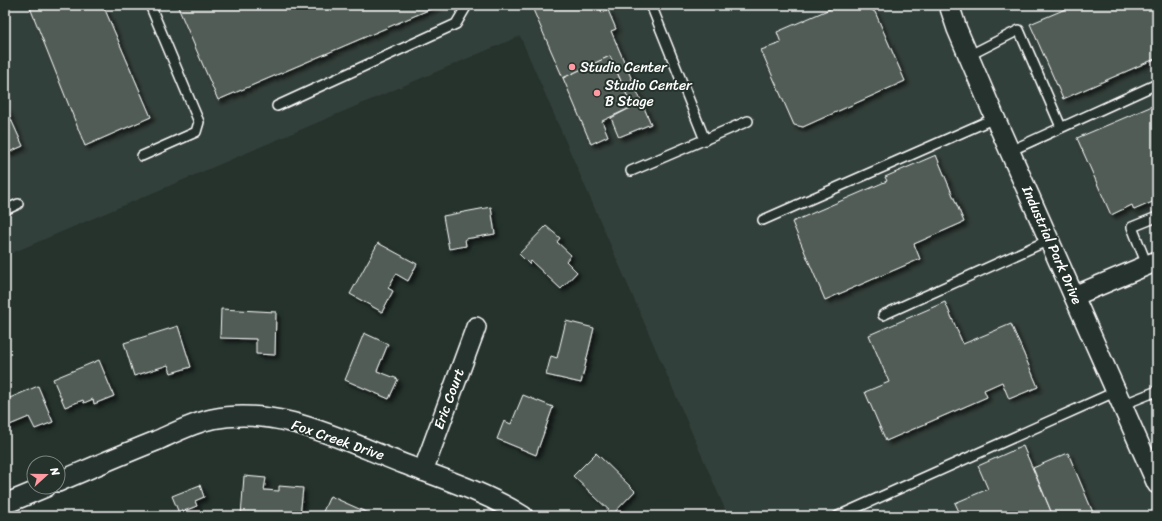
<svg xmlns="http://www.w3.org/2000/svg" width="1162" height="521" viewBox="0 0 1162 521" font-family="Sriracha,sans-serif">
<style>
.built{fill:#333f3a}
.building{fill:#515c57;stroke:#fff;filter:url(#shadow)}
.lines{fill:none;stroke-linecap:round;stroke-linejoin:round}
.service-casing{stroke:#fff;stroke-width:12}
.minor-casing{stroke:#fff;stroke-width:22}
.service{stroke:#26332d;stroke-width:9}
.minor{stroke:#26332d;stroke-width:19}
.poi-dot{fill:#ff9aa2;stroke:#26332d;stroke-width:1.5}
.labels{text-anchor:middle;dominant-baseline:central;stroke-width:4;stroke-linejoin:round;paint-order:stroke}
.poi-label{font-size:14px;fill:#fff;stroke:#26332d;text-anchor:start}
.street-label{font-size:14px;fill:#fff;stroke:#26332d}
</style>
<defs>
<filter id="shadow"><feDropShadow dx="3.5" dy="3.5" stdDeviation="2" flood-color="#0009"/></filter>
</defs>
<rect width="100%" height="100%" fill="#26332d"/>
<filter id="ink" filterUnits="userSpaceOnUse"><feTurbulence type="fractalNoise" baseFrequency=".025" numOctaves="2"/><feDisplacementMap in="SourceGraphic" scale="8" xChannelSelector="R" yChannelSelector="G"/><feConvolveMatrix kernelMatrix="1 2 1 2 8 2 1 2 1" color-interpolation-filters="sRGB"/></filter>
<g filter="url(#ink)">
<path class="built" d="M5,5H1157V516H728L520,36L5,256Z"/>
<g class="building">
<path d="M29,5H103L151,117L85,146Z"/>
<path d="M177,5H440L218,100Z"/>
<path d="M531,5H599L602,13L608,10L616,29L611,31L651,124L619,137L611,118L632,107L610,56L563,78Z"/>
<path d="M839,5H863L875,12L905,81L803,127L794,125L761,50L781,43L777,32Z"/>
<path d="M1075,5H1157V58L1063,99L1030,24Z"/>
<path d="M610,56L632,107L602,121L608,136L591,144L563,78Z"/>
<path d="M1157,104V200L1134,210L1132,205L1111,215L1077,138Z"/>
<path d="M5,106L23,146L5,154Z"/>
<path d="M936,155L964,222L914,244L920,259L825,300L792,222L887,181L885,177Z"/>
<path d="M491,207L495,234L465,239L466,246L449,249L443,216Z"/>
<path d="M546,226L560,238L557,242L571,255L566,261L577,272L561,289L531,261L529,264L519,254Z"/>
<path d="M378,243L417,264L408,281L396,274L388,288L393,291L382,312L350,294Z"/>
<path d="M945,302L963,344L1011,324L1038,387L1009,399L1002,382L984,390L987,397L886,441L865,392L889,382L869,335Z"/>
<path d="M221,309L276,312L275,355L256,354V339L220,338Z"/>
<path d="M566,321L594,328L581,383L546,375L551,356L557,358Z"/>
<path d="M178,326L191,367L171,373L168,365L134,376L124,343Z"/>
<path d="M364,333L388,344L377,371L398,379L389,399L345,380Z"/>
<path d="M99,360L114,396L94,404L93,399L84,403L83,400L65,407L53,379Z"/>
<path d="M38,386L53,422L35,429L29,417L5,427V400Z"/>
<path d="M523,395L553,407L536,455L497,439L504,421L511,424Z"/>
<path d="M1023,446L1053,516H961L955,503L988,489L978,466Z"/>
<path d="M596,453L635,491L613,514L573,476Z"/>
<path d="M1068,453L1094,515L1091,516H1053L1033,468Z"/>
<path d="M244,476L266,478L264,490L279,491V486L303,488L300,516H241Z"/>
<path d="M200,485L204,497L195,501L197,506L179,513L172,496Z"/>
<path d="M330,496L375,516H321Z"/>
</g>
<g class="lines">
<defs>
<g id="service">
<path d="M651,5L705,140"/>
<path d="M968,56L1019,30L1061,127"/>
<path d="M277,106L456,24L466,7V5"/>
<path d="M1010,151L1157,84"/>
<path d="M142,156L196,132L199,122L150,5"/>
<path d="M631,171L748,121"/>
<path d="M5,210L18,204"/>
<path d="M763,220L995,118"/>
<path d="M1147,265L1132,227L1157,217"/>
<path d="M883,315L1049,240"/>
<path d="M1122,405L1157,391"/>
<path d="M838,516L1117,391"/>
</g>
<g id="minor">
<path d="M949,5L957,29L995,118L1157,484"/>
<path d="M1074,296L1157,261"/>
<path d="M423,471L476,327"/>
<path d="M58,482C91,468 123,454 156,441C174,433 193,423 212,419C279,405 344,441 404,464C444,479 487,493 523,516"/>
<path d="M5,504L46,487"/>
</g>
</defs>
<use href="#service" class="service-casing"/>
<use href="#minor" class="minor-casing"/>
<use href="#service" class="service"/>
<use href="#minor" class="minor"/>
</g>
</g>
<g class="poi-dot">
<circle cx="572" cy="67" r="4"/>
<circle cx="597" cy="93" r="4"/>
</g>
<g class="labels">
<g class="poi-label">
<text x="580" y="67">Studio Center</text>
<text x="605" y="85">Studio Center<tspan x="605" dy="16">B Stage</tspan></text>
</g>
<g class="street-label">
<text transform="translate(1052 245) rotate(66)">Industrial Park Drive</text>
<text transform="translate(449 399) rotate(-70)">Eric Court</text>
<text transform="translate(338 440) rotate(19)">Fox Creek Drive</text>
</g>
</g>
<rect width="1162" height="521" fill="none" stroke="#26332d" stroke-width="20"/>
<rect x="10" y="10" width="1142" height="501" fill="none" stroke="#fff" stroke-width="1.5" filter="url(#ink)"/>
<g transform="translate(46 475) rotate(69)"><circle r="19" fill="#26332d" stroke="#7d8581"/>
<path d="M0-3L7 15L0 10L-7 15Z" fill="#ff9aa2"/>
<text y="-6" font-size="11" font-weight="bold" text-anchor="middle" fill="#ffffff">N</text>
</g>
</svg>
